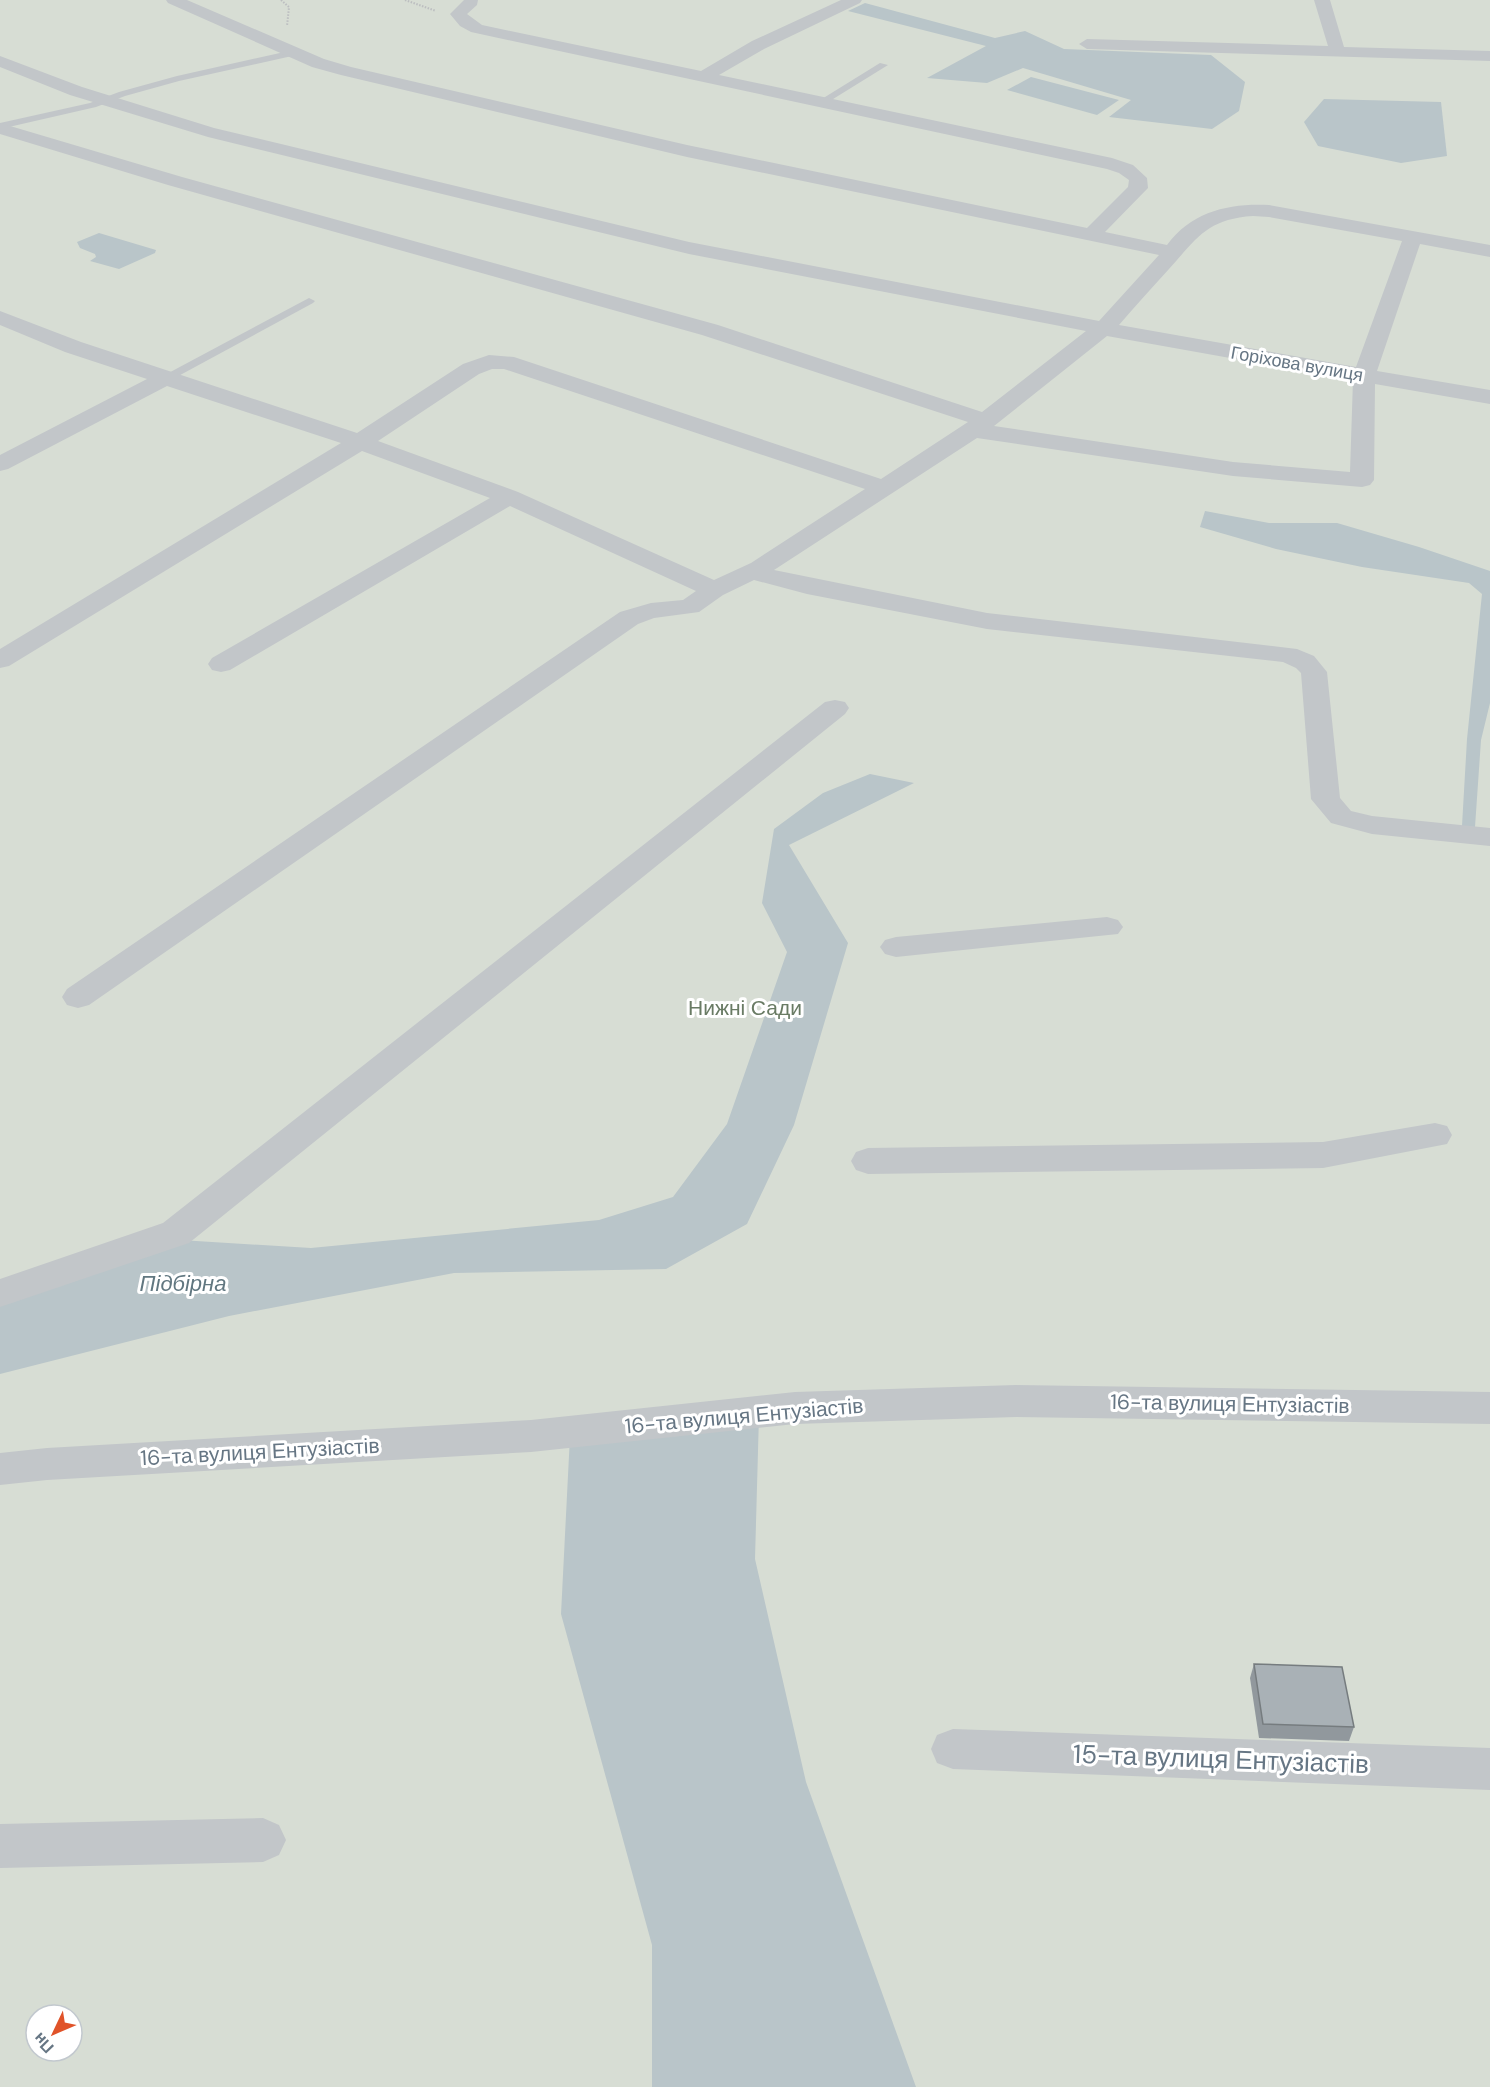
<svg xmlns="http://www.w3.org/2000/svg" width="1490" height="2087" viewBox="0 0 1490 2087" font-family="'DM Sans',sans-serif">
<style>
.green{fill:#d7ddd4;fill-rule:evenodd}
.water{fill:#b9c5c9}
.lines{fill:none;stroke-linecap:round;stroke-linejoin:round}
.path{stroke:#bcbec0;stroke-width:2;stroke-dasharray:1.5 1.5;stroke-linecap:butt}
.service{fill:#c2c6c9;fill-rule:evenodd}
.minor{fill:#c2c6c9;fill-rule:evenodd}
.wall{fill:#91989d}
.building{fill:#a9b1b6;stroke:#767c7f;stroke-width:1.5}
.labels{text-anchor:middle;dominant-baseline:central;stroke-width:6;stroke-linejoin:round;paint-order:stroke}
.far-street-label{font-size:18px;fill:#667684;stroke:#fff}
.park-label{font-size:21px;fill:#697b64;stroke:#fff}
.street-label{font-size:21px;fill:#667684;stroke:#fff}
.water-label{font-size:22px;font-style:italic;fill:#617780;stroke:#fff}
.near-street-label{font-size:26px;fill:#667684;stroke:#fff}
</style>
<rect width="100%" height="100%" fill="#f6f6f3"/>
<path class="green" d="M0,0H1490V2087H0ZM36,2015H72V2051H36Z"/>
<g class="water">
<path d="M865,3L995,38L1025,31L1064,49L1211,55L1245,82L1239,111L1212,129L1109,117L1131,100L1023,68L987,83L927,78L986,46L848,11Z"/>
<path d="M1031,77L1119,100L1097,115L1007,90Z"/>
<path d="M1324,99L1441,102L1447,156L1401,163L1318,146L1304,122Z"/>
<path d="M99,233L156,250L155,253L119,269L90,261L96,257L95,254L80,248L77,242Z"/>
<path d="M1205,511L1269,523H1337L1419,547L1490,571V703L1481,740L1475,827L1462,826L1467,739L1482,594L1469,583L1362,567L1276,549L1200,527Z"/>
<path d="M870,774L914,783L789,845L848,943L794,1125L747,1224L666,1269L454,1273L229,1316L0,1374V1301L180,1240L311,1248L599,1220L673,1197L727,1124L787,952L762,903L774,829L823,793Z"/>
<path d="M759,1415L755,1559L806,1782L916,2087H652V1945L561,1614L570,1436Z"/>
</g>
<g class="lines">
<g class="path">
<path d="M281,0L289,7L287,26"/>
<path d="M405,0L436,11"/>
</g>
<g class="service">
<path d="M298,49L303,52L301,54L179,81L125,96L96,107L0,129V123L90,103L119,92L177,76Z"/>
<path d="M880,63L888,65L825,104L817,102Z"/>
<path d="M309,298L315,301L313,303L171,380H163L161,377Z"/>
</g>
<g class="minor">
<path d="M166,0H187L324,59L351,67L687,145L1087,228L1128,187L1129,180L1119,173L1107,169L471,32L460,26L450,14L464,0H478L477,5L467,14L482,25L701,71L752,41L841,0H862L860,3L764,49L719,75L1112,158L1133,165L1147,178L1148,188L1105,232L1167,245C1192,211 1230,203 1269,205L1490,245V257L1420,244L1377,371L1490,390V404L1375,384L1374,480L1370,485L1362,487L1233,476L977,438L774,570L987,613L1297,649L1314,656L1327,672L1340,798L1351,811L1372,816L1490,828V846L1372,834L1331,823L1311,799L1301,673L1296,668L1283,662L987,629L807,594L754,580L723,595L699,612L654,618L638,624L89,1005L78,1008L67,1005L62,997L67,989L620,612L651,603L683,600L696,591L510,506L230,670L221,672L212,670L208,664L212,658L490,498L362,451L9,666L0,668V649L341,443L167,386L8,469L0,471V455L147,379L65,352L0,325V311L81,342L357,433L463,364L489,355L514,357L881,479L968,422L702,335L168,185L0,134V123L182,177L718,325L982,412L1086,331L689,254L208,137L70,95L0,67V56L82,87L214,128L689,242L1099,321L1159,255L687,157L341,75L312,67L168,3ZM1253,216L1269,217L1402,241L1356,367L1119,325C1135,306 1152,288 1169,269C1197,238 1207,219 1253,216ZM1107,336L1353,380L1350,472L1233,462L994,426ZM492,369H504L865,489L751,563L714,580L518,492L378,441L479,374Z"/>
<path d="M1314,0H1330L1344,47L1490,51V61L1087,49L1079,44L1087,39L1328,46Z"/>
<path d="M835,700L845,702L849,708L845,714L189,1243L0,1307V1279L163,1223L825,702Z"/>
<path d="M1107,917L1118,920L1123,927L1118,934L896,957L885,954L880,947L885,940L896,937Z"/>
<path d="M1435,1123L1447,1126L1452,1135L1447,1144L1323,1168L868,1174L856,1170L851,1161L856,1152L868,1148L1323,1142Z"/>
<path d="M1016,1385L1490,1392V1424L1016,1417L795,1424L531,1452L47,1480L0,1485V1453L47,1448L531,1420L795,1392Z"/>
<path d="M953,1729L1490,1748V1790L953,1769L937,1763L931,1749L937,1735Z"/>
<path d="M263,1818L279,1825L286,1840L279,1855L263,1862L0,1868V1824Z"/>
</g>
</g>
<path class="wall" d="M1254,1664L1354,1727L1349,1741L1259,1738L1250,1678Z"/>
<path class="building" d="M1254,1664L1342,1667L1354,1727L1263,1724Z"/>
<g class="labels">
<g class="far-street-label">
<text transform="translate(1297 364) rotate(10)">Горіхова вулиця</text>
</g>
<g class="park-label">
<text x="745" y="1008">Нижні Сади</text>
</g>
<g class="street-label">
<text transform="translate(1230 1404) rotate(1)">16-та вулиця Ентузіастів</text>
<text transform="translate(744 1416) rotate(-5)">16-та вулиця Ентузіастів</text>
<text transform="translate(260 1452) rotate(-3)">16-та вулиця Ентузіастів</text>
</g>
<g class="water-label">
<text x="183" y="1283">Підбірна</text>
</g>
<g class="near-street-label">
<text transform="translate(1221 1759) rotate(2)">15-та вулиця Ентузіастів</text>
</g>
</g>
<g transform="translate(54 2033) rotate(226)"><circle r="28" fill="#ffffff" stroke="#c2c8ce" stroke-width="1.5"/>
<path d="M0-4.5L10 22L0 15L-10 22Z" fill="#e05329"/>
<text y="-9" font-size="16" font-weight="bold" text-anchor="middle" fill="#667684">Пн</text>
</g>
</svg>
